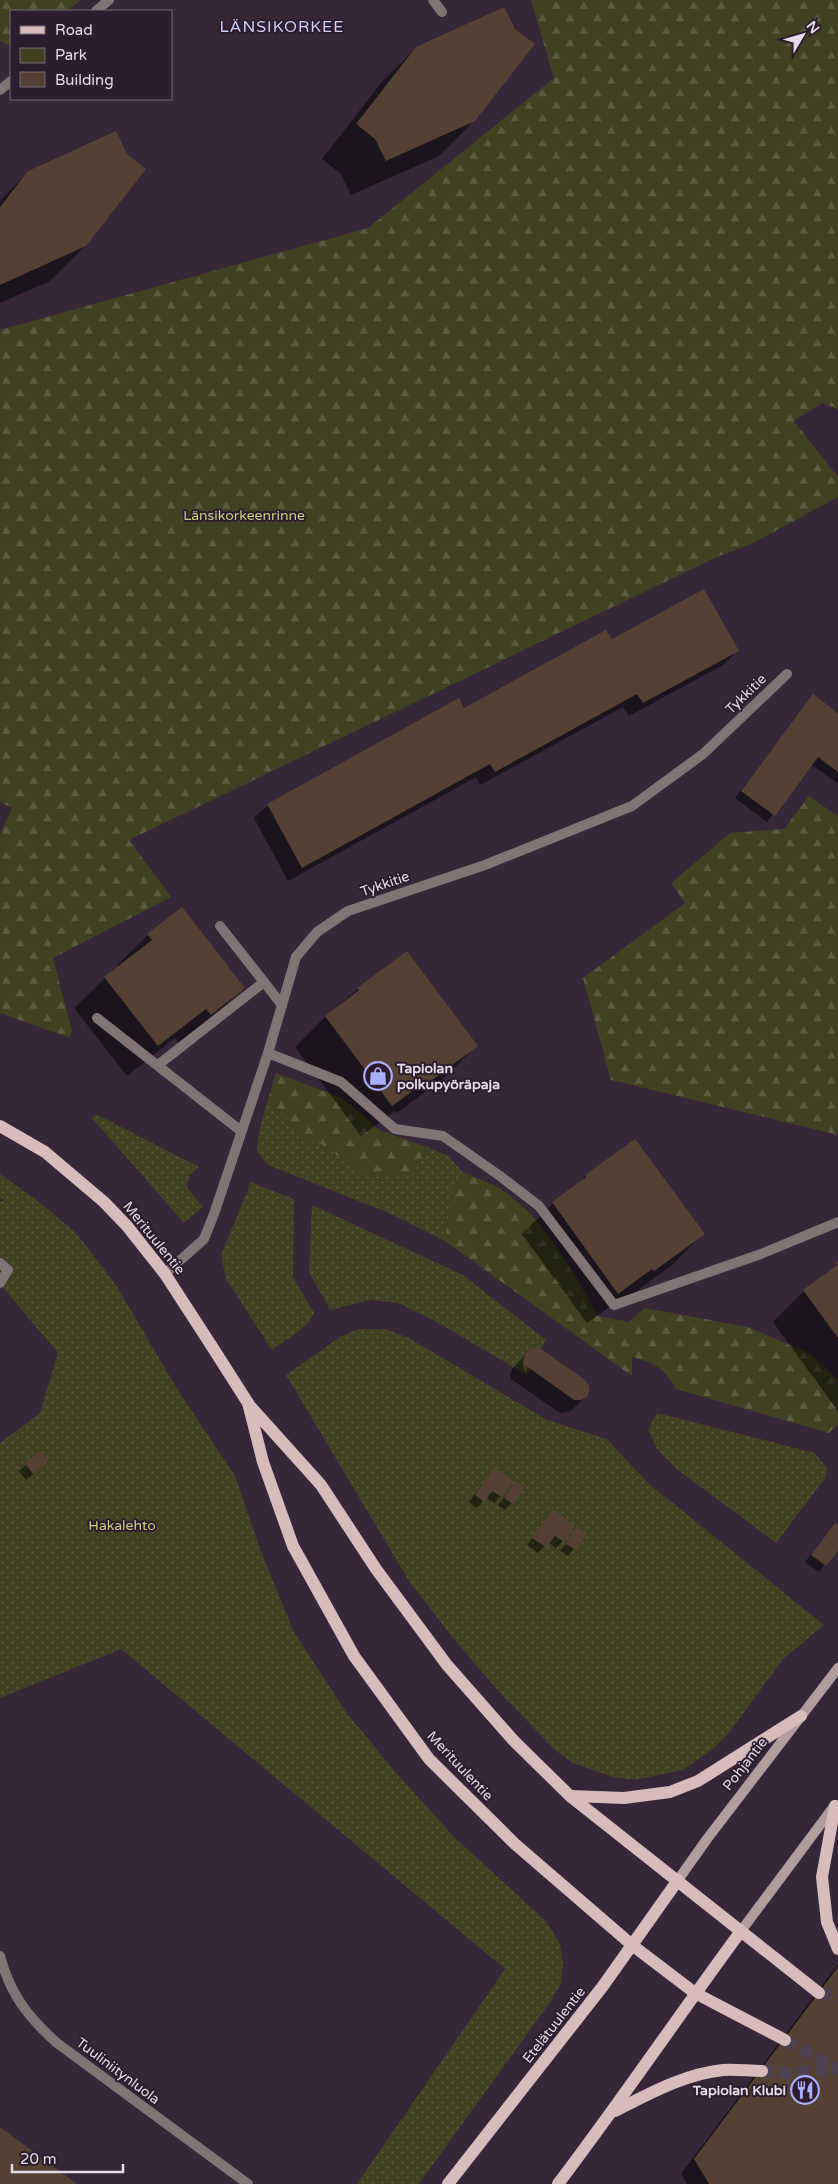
<svg xmlns="http://www.w3.org/2000/svg" width="838" height="2184" viewBox="0 0 838 2184" font-family="'Varela Round',sans-serif">
<style>
.green{fill:url(#green-dots)}
.forest{fill:url(#forest-firs)}
.shadow{fill:#0007;fill-rule:evenodd}
.building{fill:#563f33}
.lines{fill:none;stroke-linecap:round;stroke-linejoin:round}
.primary-tunnel{stroke:#504151;stroke-width:12;stroke-dasharray:12 6;stroke-linecap:butt}
.lane{stroke:#827474;stroke-width:10}
.street{stroke:#827474;stroke-width:10}
.secondary{stroke:#b29c9d;stroke-width:10}
.primary{stroke:#d8bbbc;stroke-width:12}
.primary-bridge{stroke:#d8bbbc;stroke-width:12}
.labels{text-anchor:middle;dominant-baseline:central;stroke-width:4;stroke-linejoin:round;paint-order:stroke}
.park-label{font-size:14px;fill:#cace80;stroke:#2c1c2d}
.street-label{font-size:14px;fill:#e5dbe6;stroke:#2c1c2d}
.poi-label{font-size:14px;font-weight:bold;fill:#e5dbe6;stroke:#2c1c2d;text-anchor:start}
.quarter-label{font-size:16px;letter-spacing:1px;fill:#cbcffa;stroke:#2c1c2d}
</style>
<defs>
<pattern id="green-dots" width="8" height="8" patternUnits="userSpaceOnUse" patternTransform="scale(1.25)"><rect width="8" height="8" fill="#404120"/><path d="M2 2h.1M6 6h.1" fill="none" stroke="#5b5c40" stroke-width="1.8" stroke-linecap="round"/></pattern>
<pattern id="forest-firs" width="22" height="20" patternUnits="userSpaceOnUse" patternTransform="scale(1.25)"><rect width="22" height="20" fill="#404120"/><path d="M5 1l3.5 6h-7zM16 11l3.5 6h-7z" fill="#5b5c40"/></pattern>
</defs>
<rect width="100%" height="100%" fill="#362637"/>
<g class="green">
<path d="M267,1103L285,1114L303,1141L321,1143L368,1177L414,1173L427,1147L448,1156L463,1172L452,1193L445,1241L389,1213L268,1165L257,1152L259,1131Z"/>
<path d="M96,1114L199,1167L189,1175L187,1187L203,1207L184,1223L92,1118Z"/>
<path d="M0,1174L38,1201L77,1234L116,1285L176,1387L235,1476L262,1554L294,1632L346,1712L398,1775L455,1838L546,1921L560,1944L563,1964L561,1983L551,2001L419,2184H357L505,1969L121,1649L0,1698V1443L40,1413L58,1353L0,1284V1202L4,1200L0,1198Z"/>
<path d="M251,1182L294,1199L293,1277L314,1313C308,1329 285,1340 272,1350L226,1279L221,1255Z"/>
<path d="M312,1205L463,1275L546,1340L541,1349H530C522,1357 522,1363 531,1370L527,1375L433,1320L398,1303L370,1300L330,1310L309,1272Z"/>
<path d="M359,1329H385L409,1338L547,1420L607,1439L648,1483L824,1625L783,1659L728,1734L714,1748L683,1770L635,1780L613,1777L573,1763L555,1750L501,1694L453,1638L409,1581L286,1375L340,1337Z"/>
<path d="M657,1413L815,1453L827,1468L826,1477L776,1543L674,1467L657,1449L648,1430Z"/>
</g>
<g class="forest">
<path d="M0,0H81L67,11H11V46L0,41Z"/>
<path d="M531,0H838V409L822,403L794,421L838,477V497L753,543L717,557L129,840L171,897L53,958L72,1031L70,1038L0,1013V834L12,808L0,802V330L368,228L554,78Z"/>
<path d="M809,796L838,816V1135L611,1080L583,978L685,903L671,883L730,833L784,829Z"/>
<path d="M276,1073L344,1099L379,1130L427,1147L414,1173L368,1177L321,1144L303,1141L285,1114L267,1103Z"/>
<path d="M463,1172C478,1179 495,1184 508,1194C548,1224 573,1273 598,1316L628,1322L645,1308L748,1327L807,1352L838,1379V1424L829,1433L676,1389C664,1368 656,1363 632,1357V1376L445,1241L452,1193Z"/>
</g>
<g class="shadow">
<path d="M416,48L474,121L439,156L351,195L341,174L322,159L381,83Z"/>
<path d="M28,172L85,246L50,281L0,303V201Z"/>
<path d="M612,641L737,651L723,665L629,716L623,707L480,785L476,777L288,881L254,818L268,805Z"/>
<path d="M813,696L838,715V784L811,764L767,822L735,798Z"/>
<path d="M148,935L243,988L212,1019L179,1044L175,1038L127,1076L74,1008L105,978L119,967L117,965Z"/>
<path d="M358,989L476,1046L445,1077L397,1113L395,1111L361,1136L295,1047L326,1016Z"/>
<path d="M635,1140L703,1234L672,1265L623,1301L621,1299L587,1323L522,1234L553,1203L573,1189L585,1176Z"/>
<path d="M838,1263V1411L773,1322L804,1291L824,1277Z"/>
<path d="M530,1350L586,1396L571,1411L560,1413L511,1379L510,1375L512,1369ZM523,1363H525L527,1371L525,1372Z"/>
<path d="M40,1453L47,1462L26,1480L19,1471Z"/>
<path d="M494,1469L501,1496L494,1503L486,1498L477,1508L469,1502Z"/>
<path d="M515,1483L512,1503L505,1510L498,1505Z"/>
<path d="M553,1511L563,1541L556,1548L548,1542L538,1553L527,1545Z"/>
<path d="M835,1525L838,1527V1548L819,1572L805,1562Z"/>
<path d="M578,1529L585,1534L568,1556L560,1551Z"/>
<path d="M838,1964V2184H687L681,2174Z"/>
</g>
<g class="building">
<path d="M504,7L515,29L535,44L475,121L386,161L375,139L356,124L416,47Z"/>
<path d="M116,131L127,154L146,169L86,246L0,285V207L28,171Z"/>
<path d="M704,589L739,651L643,703L637,694L495,772L490,764L302,868L267,804L459,698L464,708L606,630L612,639Z"/>
<path d="M813,694L838,713V772L818,757L775,816L741,791Z"/>
<path d="M182,907L245,988L211,1015L206,1009L158,1046L104,977L152,940L147,934Z"/>
<path d="M407,951L478,1046L428,1083L426,1081L392,1106L325,1016L359,990L357,988Z"/>
<path d="M635,1139L705,1234L654,1271L652,1269L618,1294L552,1202L586,1177L585,1175Z"/>
<path d="M838,1261V1338L803,1290L837,1265L835,1263Z"/>
<path d="M535,1348L541,1349L584,1379L589,1385L590,1390L587,1397L581,1400H574L525,1365L523,1360L526,1354L530,1349Z"/>
<path d="M40,1451L49,1462L33,1474L25,1463Z"/>
<path d="M494,1467L513,1480L502,1497L492,1491L484,1502L475,1495Z"/>
<path d="M515,1481L524,1488L513,1504L504,1498Z"/>
<path d="M553,1509L575,1526L564,1542L555,1536L546,1547L532,1538Z"/>
<path d="M835,1523L838,1525V1551L826,1566L811,1555Z"/>
<path d="M577,1527L587,1533L576,1550L566,1544Z"/>
<path d="M838,1967V2184H709L694,2159Z"/>
<path d="M0,2127L77,2184H0Z"/>
</g>
<g class="lines">
<g class="primary-tunnel">
<path d="M819,1993L838,1997"/>
<path d="M785,2040L838,2069"/>
<path d="M762,2071L792,2073L838,2069"/>
</g>
<g class="lane">
<path d="M433,0L442,12"/>
<path d="M220,926L282,1005"/>
<path d="M97,1018L241,1131"/>
<path d="M268,1053L341,1082L395,1129L443,1136L500,1176L539,1206L614,1305L761,1254L838,1222"/>
<path d="M158,1065L264,982"/>
<path d="M0,1263L8,1270L0,1283"/>
<path d="M0,1956C10,1994 28,2017 57,2043L248,2184"/>
</g>
<g class="street">
<path d="M96,11L109,0"/>
<path d="M0,90L11,81"/>
<path d="M165,1274L204,1239L214,1214L268,1053L296,957L317,932L348,911L485,865L632,806L703,754L787,674"/>
</g>
<g class="secondary">
<path d="M678,1880L707,1839L838,1668"/>
<path d="M741,1931L835,1805"/>
</g>
<g class="primary">
<path d="M0,1126L45,1152L104,1202L127,1226L165,1274L211,1345"/>
<path d="M248,1403L263,1462L293,1546L354,1656L429,1759L515,1844L632,1945L695,1993L785,2040"/>
<path d="M249,1405L321,1485L376,1569L447,1665L514,1741L570,1796L819,1993"/>
<path d="M570,1796L624,1798L670,1792L698,1781L801,1716"/>
<path d="M835,1806L822,1877L827,1922L838,1949"/>
<path d="M615,2111C649,2094 684,2074 723,2070C735,2069 749,2071 762,2071"/>
<path d="M448,2184L603,1986L678,1880"/>
<path d="M558,2184C621,2101 679,2015 741,1931"/>
</g>
<path class="primary-bridge" d="M211,1345L248,1403"/>
</g>
<defs>
<symbol id="shop-ring" viewBox="-11 -11 22 22"><circle r="9.5" fill="#2c1c2d" stroke="#aaaffb" stroke-width="1.5"/><path d="M-5-2.5h2.3a2.7 3.5 0 0 1 5.4 0H5L5.5 6h-11ZM-1.5-2.5h3a1.5 2.3 0 0 0-3 0Z" fill="#aaaffb"/></symbol>
<symbol id="restaurant-ring" viewBox="-11 -11 22 22"><circle r="9.5" fill="#2c1c2d" stroke="#aaaffb" stroke-width="1.5"/><path d="M-5-6h1v4h1v-4h1v4h1v-4h1v5L-1.5 .5V6h-2V.5L-5-1ZM5-6V6H3V1.5H1.5Q1.5-4 5-6Z" fill="#aaaffb"/></symbol>
</defs>
<g fill-rule="evenodd">
<use href="#shop-ring" x="362" y="1060" width="32" height="32"/>
<use href="#restaurant-ring" x="789" y="2074" width="32" height="32"/>
</g>
<g class="labels">
<g class="park-label">
<text x="244" y="515">Länsikorkeenrinne</text>
<text x="122" y="1525">Hakalehto</text>
</g>
<g class="street-label">
<text transform="translate(746 694) rotate(-44)">Tykkitie</text>
<text transform="translate(385 884) rotate(-19)">Tykkitie</text>
<text transform="translate(154 1238) rotate(51)">Merituulentie</text>
<text transform="translate(745 1764) rotate(-52)">Pohjantie</text>
<text transform="translate(460 1766) rotate(47)">Merituulentie</text>
<text transform="translate(554 2025) rotate(-52)">Etelätuulentie</text>
<text transform="translate(118 2071) rotate(37)">Tuuliniitynluola</text>
</g>
<g class="poi-label">
<text x="397" y="1068">Tapiolan<tspan x="397" dy="16">polkupyöräpaja</tspan></text>
<text x="786" y="2090" text-anchor="end">Tapiolan Klubi</text>
</g>
<g class="quarter-label">
<text x="282" y="27">LÄNSIKORKEE</text>
</g>
</g>
<rect x="10" y="10" width="162" height="90" fill="#2c1c2d" stroke="#766877"/>
<rect x="20" y="26" width="25" height="8" fill="#d8bbbc" stroke="#766877"/>
<text x="55" y="35" font-size="15" fill="#e5dbe6">Road</text>
<rect x="20" y="48" width="25" height="15" fill="#404120" stroke="#766877"/>
<text x="55" y="60" font-size="15" fill="#e5dbe6">Park</text>
<rect x="20" y="72" width="25" height="15" fill="#563f33" stroke="#766877"/>
<text x="55" y="85" font-size="15" fill="#e5dbe6">Building</text>
<g transform="translate(803 35) rotate(52)" stroke="#2c1c2d" stroke-width="4" paint-order="stroke">
<path d="M0-4L9 19L0 12L-9 19Z" fill="#e5dbe6"/>
<text y="-8" font-size="14" font-weight="bold" text-anchor="middle" fill="#e5dbe6">N</text>
</g>
<path d="M12 2164v8h111v-8" fill="none" stroke="#e5dbe6" stroke-width="2.5"/>
<text x="20" y="2164" font-size="15" fill="#e5dbe6" stroke="#2c1c2d" stroke-width="4" paint-order="stroke">20 m</text>
</svg>
